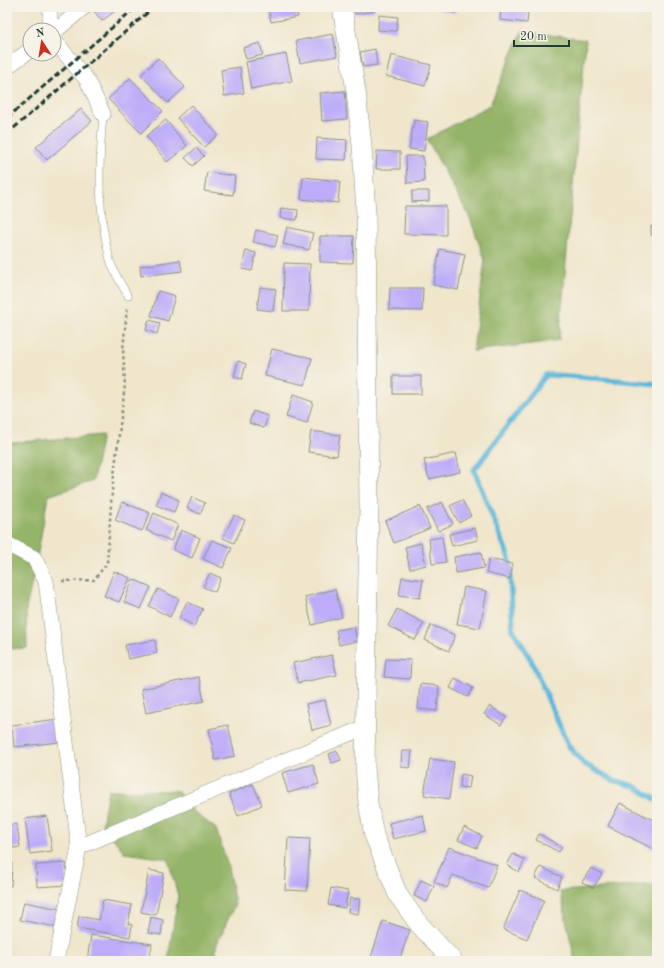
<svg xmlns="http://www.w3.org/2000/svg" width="664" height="968" viewBox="0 0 664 968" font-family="'Old Standard TT',serif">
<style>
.forest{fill:#94b468;stroke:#5a784e}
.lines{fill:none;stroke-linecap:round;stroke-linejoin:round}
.stream{stroke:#5bb7d9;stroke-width:5.5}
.building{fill:#bcacf9}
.service-casing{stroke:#889280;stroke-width:8}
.minor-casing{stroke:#889280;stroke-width:16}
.tertiary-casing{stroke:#889280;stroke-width:20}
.path{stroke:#889280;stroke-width:2.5;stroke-dasharray:3 3;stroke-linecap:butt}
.service{stroke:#fff;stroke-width:7}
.minor{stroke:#fff;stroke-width:15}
.tertiary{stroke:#fff;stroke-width:19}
.rail{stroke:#1f3d34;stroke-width:3;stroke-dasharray:6 3;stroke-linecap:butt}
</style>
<rect width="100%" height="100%" fill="#f7f3e8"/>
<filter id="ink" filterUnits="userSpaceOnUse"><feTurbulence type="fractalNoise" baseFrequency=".025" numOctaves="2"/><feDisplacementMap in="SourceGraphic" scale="8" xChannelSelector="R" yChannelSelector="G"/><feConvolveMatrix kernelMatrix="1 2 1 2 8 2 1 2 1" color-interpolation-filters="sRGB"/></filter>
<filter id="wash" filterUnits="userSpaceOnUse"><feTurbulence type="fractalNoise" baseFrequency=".012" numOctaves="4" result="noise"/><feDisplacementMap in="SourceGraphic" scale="16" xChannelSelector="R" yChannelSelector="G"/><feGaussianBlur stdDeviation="0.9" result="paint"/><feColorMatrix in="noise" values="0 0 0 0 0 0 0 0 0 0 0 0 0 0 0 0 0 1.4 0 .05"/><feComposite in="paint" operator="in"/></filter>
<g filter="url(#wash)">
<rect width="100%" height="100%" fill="#f0e6cc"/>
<g class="forest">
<path d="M522,31L586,40L559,340L540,343L473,351L485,260L470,218L427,139L490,105Z"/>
<path d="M102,435L93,481L48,496L35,569L26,608L27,648L7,649V445L10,443Z"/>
<path d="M108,790L177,791L192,810L216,829L228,867L235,904L216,946V961H168L178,896L168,859L125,853L102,825Z"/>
<path d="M657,884V961H575L560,891Z"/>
</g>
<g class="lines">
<path class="stream" d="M657,384C620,381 583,376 546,375L474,470L509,558L513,630L531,660L568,745L583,763L613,780L634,786L657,800"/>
</g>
<g id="blocks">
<g class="building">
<path d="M99,7H120L102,21L94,11Z"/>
<path d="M271,7H296L298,17L271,22L268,8Z"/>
<path d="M354,7H374L375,11L355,14Z"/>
<path d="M429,7H456L455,13Z"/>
<path d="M501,9L528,12L527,23L500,20Z"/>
<path d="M379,15L398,17L396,31L378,30Z"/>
<path d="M333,34L337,56L300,63L296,41Z"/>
<path d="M260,43L263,55L246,59L243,48Z"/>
<path d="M375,49L377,65L363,67L360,52Z"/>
<path d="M286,54L292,81L251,89L246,62Z"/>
<path d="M391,55L431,65L425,86L386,76Z"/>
<path d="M158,58L185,87L168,103L141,75Z"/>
<path d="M240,67L244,93L224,96L221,70Z"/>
<path d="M130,78L163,111L141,133L108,99Z"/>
<path d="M345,91L347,119L322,121L320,93Z"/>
<path d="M191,105L218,135L204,147L177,118Z"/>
<path d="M81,109L92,121L47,160L36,147Z"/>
<path d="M166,120L187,146L167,162L146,136Z"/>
<path d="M414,120L428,122L424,151L409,149Z"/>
<path d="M317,138L347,140L346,160L316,159Z"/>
<path d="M196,148L204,156L193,166L185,158Z"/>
<path d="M377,151L400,152V169H376Z"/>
<path d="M406,156H423L424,182L407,183Z"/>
<path d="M207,172L235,176L233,195L204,191Z"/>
<path d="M303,177L340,181L338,203L301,199Z"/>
<path d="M412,191H429V201L412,202Z"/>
<path d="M405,206H446V235L404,234Z"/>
<path d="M281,208L298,210L297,220L280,218Z"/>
<path d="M651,226L657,227V236L651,235Z"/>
<path d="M287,227L313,233L309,250L283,244Z"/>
<path d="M256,230L278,235L275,247L253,242Z"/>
<path d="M320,236H354L353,263L320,262Z"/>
<path d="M440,249L465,254L458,290L433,285Z"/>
<path d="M246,250L256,253L252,271L242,269Z"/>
<path d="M180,260L182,271L141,276L140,266Z"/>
<path d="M284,263L310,264L309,311H283Z"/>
<path d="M260,287L276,289L273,311L257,309Z"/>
<path d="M390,288H423L422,311L389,310Z"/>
<path d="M158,291L175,296L168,321L151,316Z"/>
<path d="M149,320L160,323L157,334L146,330Z"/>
<path d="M272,349L312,358L305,385L265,376Z"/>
<path d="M238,361L246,364L242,379L234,377Z"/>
<rect x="393" y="376" width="28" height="18"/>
<path d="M293,395L313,402L307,423L286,417Z"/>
<path d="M253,411L268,416L264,428L249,423Z"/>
<path d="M311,431L340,435L337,456L308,452Z"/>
<path d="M456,453L460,472L429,479L424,460Z"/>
<path d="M161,492L179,500L174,512L156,505Z"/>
<path d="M192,497L205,503L200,514L187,508Z"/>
<path d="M462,500L471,516L459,523L450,506Z"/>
<path d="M122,502L150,513L142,531L115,520Z"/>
<path d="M442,502L453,524L438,531L427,509Z"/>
<path d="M420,506L430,528L394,543L385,521Z"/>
<path d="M154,513L178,525L171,541L146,530Z"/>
<path d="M234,515L245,520L234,543L223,538Z"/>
<path d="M475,528L478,540L452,546L449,534Z"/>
<path d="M181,530L200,538L192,558L173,550Z"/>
<path d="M442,537L446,562L432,564L429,539Z"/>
<path d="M212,540L232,548L223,568L203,559Z"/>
<path d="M421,543L426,565L410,569L405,547Z"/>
<path d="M481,552L484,568L456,573L454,557Z"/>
<path d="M489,559L513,564L510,579L486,573Z"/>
<path d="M114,571L130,578L119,602L104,596Z"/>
<path d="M210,573L221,578L215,592L203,587Z"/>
<path d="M402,577L423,580L420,598L399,595Z"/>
<path d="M133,579L151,587L141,609L124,602Z"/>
<path d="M464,587L487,591L480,628L457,624Z"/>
<path d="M158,589L179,599L170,617L149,606Z"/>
<path d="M335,589L342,617L312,625L305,597Z"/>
<path d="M187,602L203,609L194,626L179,618Z"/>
<path d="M397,609L424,623L415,640L388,626Z"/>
<path d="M431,625L455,635L449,651L425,640Z"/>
<path d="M354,627L357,641L339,645L336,630Z"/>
<path d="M155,640L157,653L128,659L125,645Z"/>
<path d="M332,655L337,675L298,683L293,663Z"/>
<path d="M386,659L411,660L410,679L384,677Z"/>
<path d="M199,677L204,701L146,713L141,689Z"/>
<path d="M455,678L473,688L468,697L450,688Z"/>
<path d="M420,684L439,686L437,711L418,709Z"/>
<path d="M325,700L331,725L312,730L306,704Z"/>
<path d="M490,706L506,717L501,725L484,714Z"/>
<path d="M58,719L60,742L14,747L12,725Z"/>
<path d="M228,725L235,756L215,760L209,729Z"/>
<path d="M337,751L341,760L332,763L329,754Z"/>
<path d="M402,751H412L410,768L401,767Z"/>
<path d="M430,759L454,762L449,799L424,795Z"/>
<path d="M313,764L319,784L288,793L282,773Z"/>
<path d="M461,774L471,776L469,788L460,787Z"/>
<path d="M253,784L262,805L238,816L229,794Z"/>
<path d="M620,803L657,822V851L608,826Z"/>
<path d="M423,815L426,831L393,839L389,823Z"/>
<path d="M47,816L52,851L30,854L25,819Z"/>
<path d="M17,824L20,847L7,849V825Z"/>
<path d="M464,827L482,836L477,848L458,840Z"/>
<path d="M539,834L562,847L559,852L536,840Z"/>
<path d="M288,838L310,839L307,891L285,890Z"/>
<path d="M449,847L497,865L488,888L453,875L447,888L434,882Z"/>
<path d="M513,854L525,860L519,872L507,865Z"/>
<path d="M7,863H12L11,886H7Z"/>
<path d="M66,863L67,885L37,887L36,865Z"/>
<path d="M540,867L562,877L557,889L535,878Z"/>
<path d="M591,868L602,874L593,888L582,882Z"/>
<path d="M149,870L164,873L156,915L141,912Z"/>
<path d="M421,880L434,886L427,902L414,896Z"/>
<path d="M331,888L348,891L345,908L328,905Z"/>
<path d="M520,890L544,900L527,939L503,929Z"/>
<path d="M350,898L360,899L358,914L348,912Z"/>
<path d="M103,900L132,905L128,924L132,925L130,937L77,928L79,916L99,920Z"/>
<path d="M24,902L60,909L56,927L20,920Z"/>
<path d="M151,917L163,920L161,935L148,933Z"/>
<path d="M383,921L410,930L399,961H383L371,957Z"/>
<path d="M91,935L152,944L149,961H87Z"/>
</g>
</g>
</g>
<g filter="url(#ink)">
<use href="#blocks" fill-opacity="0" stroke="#889280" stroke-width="1"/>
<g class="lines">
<defs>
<path id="service" d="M103,114C99,163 97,212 110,260C113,272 122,285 128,296"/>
<g id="minor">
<path d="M50,7V30"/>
<path d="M54,32L84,7"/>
<path d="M54,40L87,80L103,114"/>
<path d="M7,67L30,50"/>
<path d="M7,544L34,558L46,581L79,847L56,961"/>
<path d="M79,847L365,727"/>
</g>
<path id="tertiary" d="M342,7L356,91L362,146L366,214L369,507L365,766L368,803L374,835L398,895L418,923L453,961"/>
</defs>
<use href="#service" class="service-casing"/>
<use href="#minor" class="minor-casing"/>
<use href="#tertiary" class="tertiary-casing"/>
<path class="path" d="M62,581L94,580L107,563L112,491L125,385L123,350L127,308"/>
<use href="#service" class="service"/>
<use href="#minor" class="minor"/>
<use href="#tertiary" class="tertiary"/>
<g class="rail">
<path d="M7,118L136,7"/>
<path d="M7,134L154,7"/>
</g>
</g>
</g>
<rect width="664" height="968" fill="none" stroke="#f7f3e8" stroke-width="24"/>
<g transform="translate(42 42) rotate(348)"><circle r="19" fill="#f7f3e8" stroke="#a1aaa0"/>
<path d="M0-3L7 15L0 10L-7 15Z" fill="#c8321e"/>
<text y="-6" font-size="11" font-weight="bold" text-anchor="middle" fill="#1f3d34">N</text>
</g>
<path d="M514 40v6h55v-6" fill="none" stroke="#1f3d34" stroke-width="2"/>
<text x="520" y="40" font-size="12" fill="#1f3d34" stroke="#f7f3e8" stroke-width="3" paint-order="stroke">20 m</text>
</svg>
